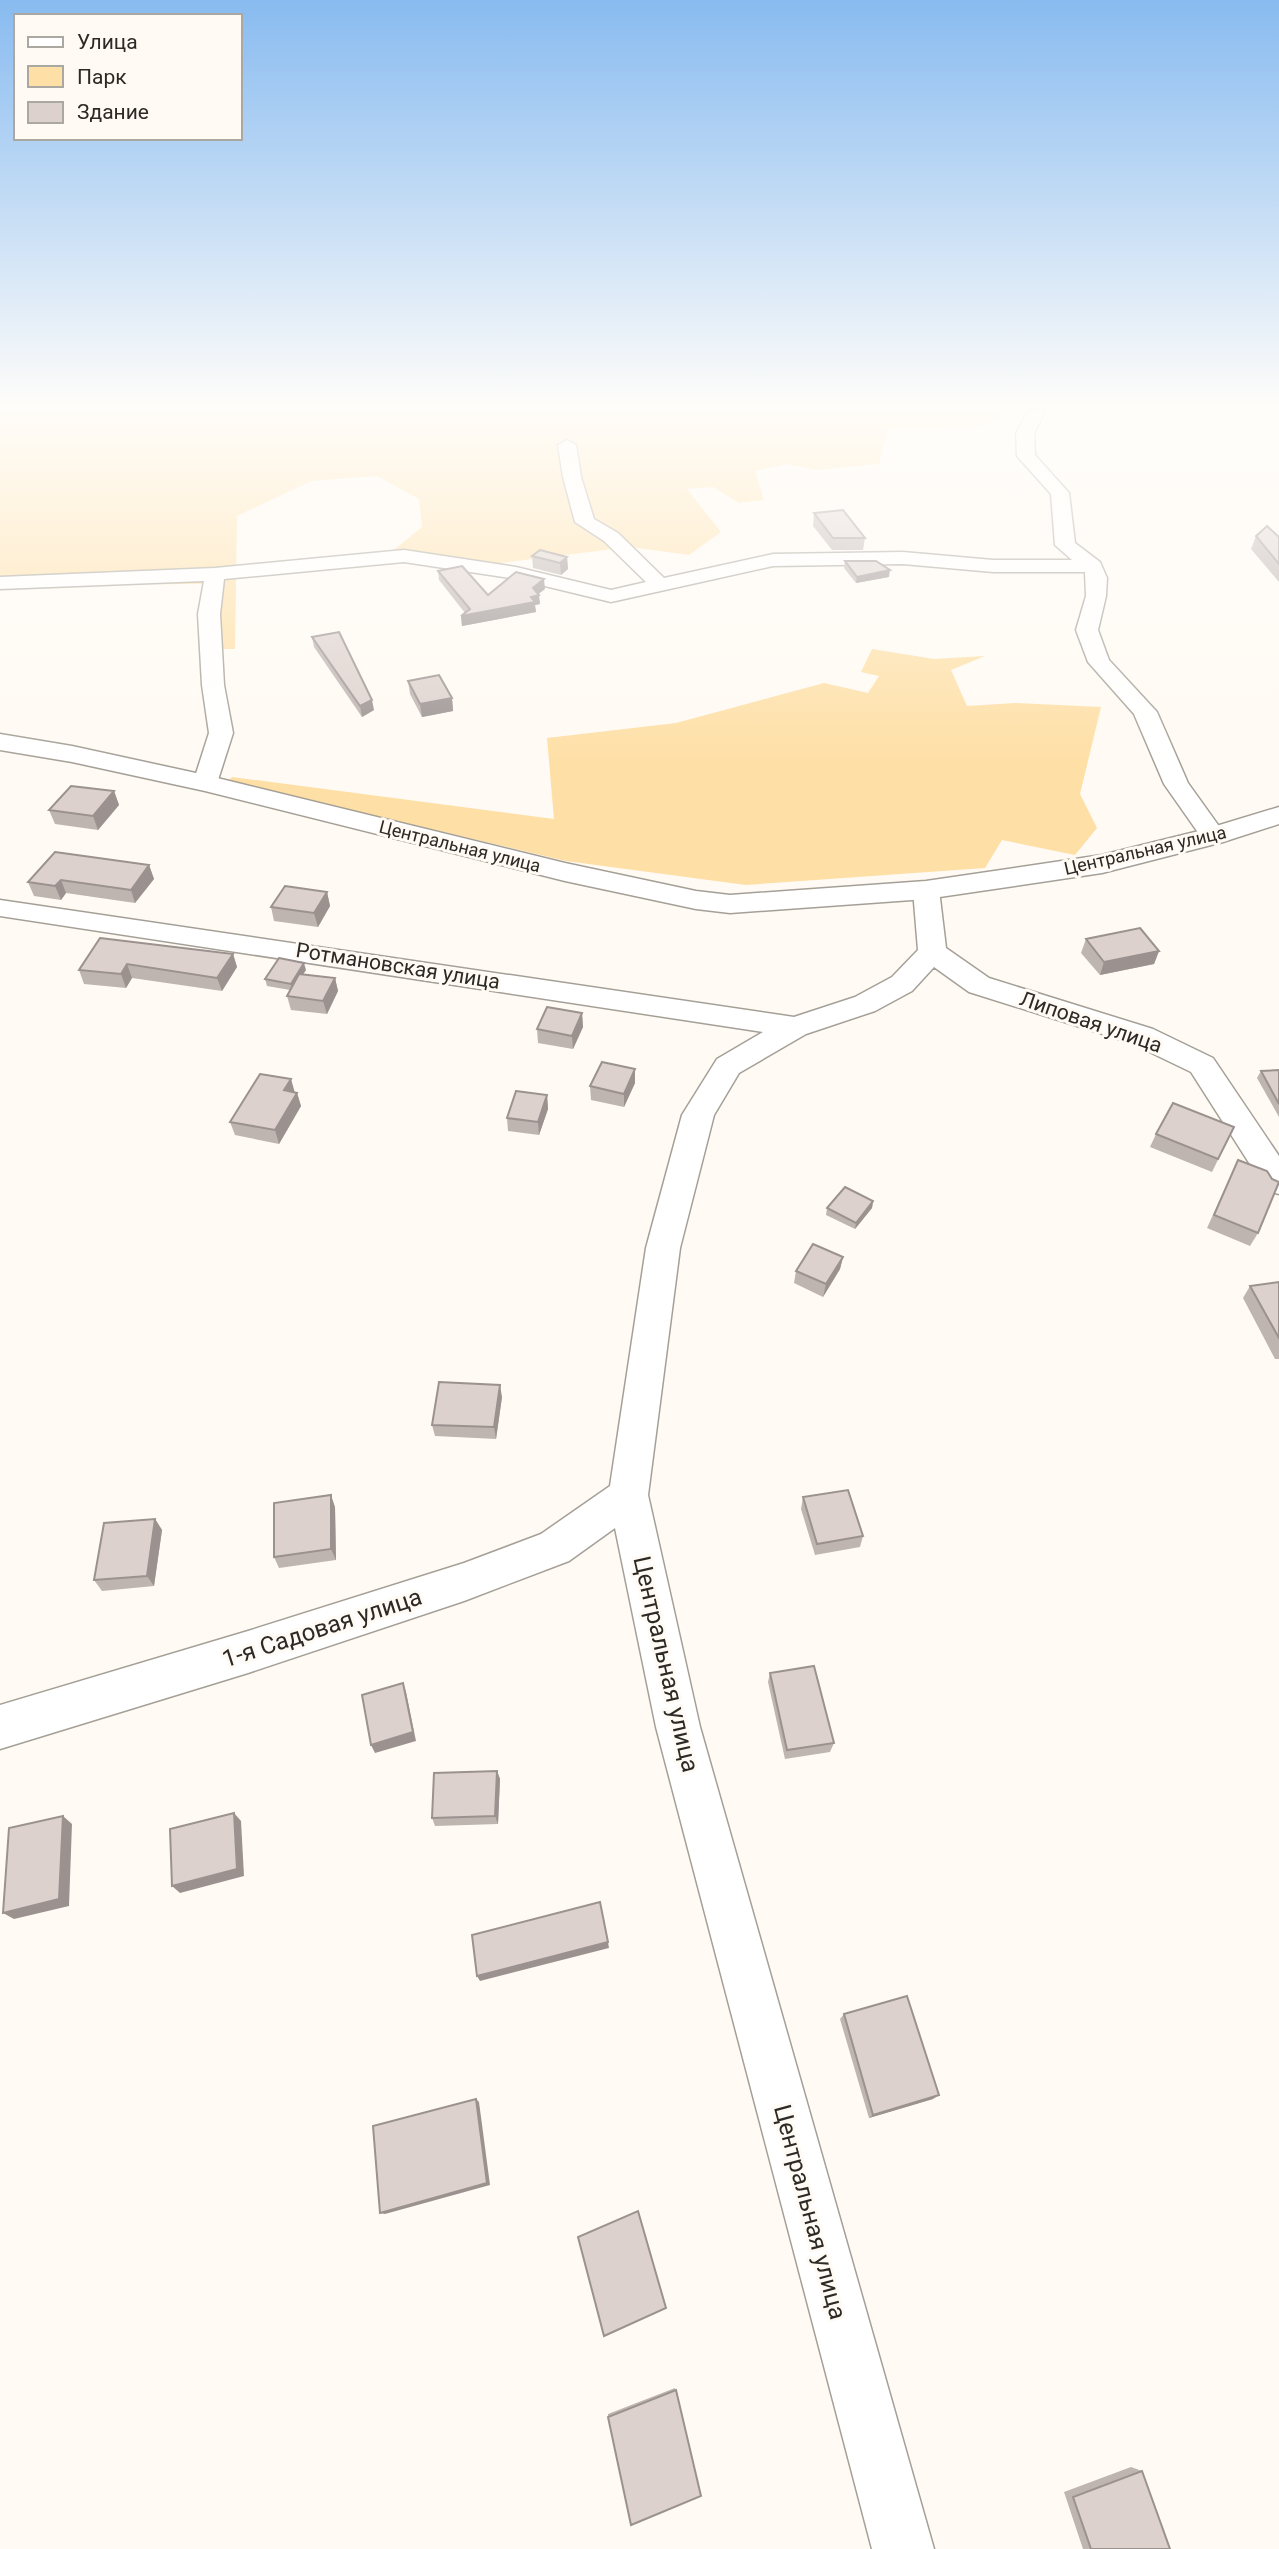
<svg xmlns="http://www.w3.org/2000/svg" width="1279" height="2549" viewBox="0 0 1279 2549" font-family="Roboto,sans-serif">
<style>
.green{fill:#fedfa5}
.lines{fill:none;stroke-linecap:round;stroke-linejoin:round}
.minor-casing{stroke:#a5a097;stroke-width:3}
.tertiary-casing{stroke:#a5a097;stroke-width:3}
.minor{fill:#fff;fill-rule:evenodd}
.tertiary{fill:#fff;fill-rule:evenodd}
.wall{fill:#beb4b0}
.shaded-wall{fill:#9b9290}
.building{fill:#ddd1cd;stroke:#9b9290;stroke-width:2}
.labels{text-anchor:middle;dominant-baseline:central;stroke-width:6;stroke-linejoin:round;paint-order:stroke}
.far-street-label{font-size:18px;fill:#2c2a26;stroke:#fffaf3}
.street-label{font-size:21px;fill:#2c2a26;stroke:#fffaf3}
.near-street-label{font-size:24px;fill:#2c2a26;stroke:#fffaf3}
</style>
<rect width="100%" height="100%" fill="#fffaf3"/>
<g class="green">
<path d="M0,410H1003L1004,415L981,426L888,429L879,464L816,470L787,464L755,471L764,500L739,503L713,487L687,489L721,532L689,555L630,547L443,570L391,552L422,527L419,499L377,476L312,481L237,516L235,649H220L203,584L0,585Z"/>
<path d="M872,649L934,659L985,656L951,670L967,706L1015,703L1101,707L1080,794L1097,828L1075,855L1002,840L985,868L746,885L566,861L228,781L232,777L554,819L547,738L676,723L824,683L868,693L879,676L861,672Z"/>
</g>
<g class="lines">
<defs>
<g id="minor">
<path d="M1028,410H1045L1034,434L1035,455L1069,493L1075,543L1100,562L1107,578L1106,596L1098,630L1109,660L1157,712L1188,783L1226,836L1222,841L1213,844L1204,841L1164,784L1134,714L1088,662L1076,630L1086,596L1085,572H993L903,564L773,566L611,602L516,579L404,562L224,579L220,614L224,685L233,733L217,783L214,788L205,790L196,788L193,783L209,733L202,685L198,614L204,581L0,589V577L215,568L404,550L516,567L611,590L646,582L604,541L575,522L563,477L558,445L567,440L576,445L581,477L594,519L618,533L664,578L773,554L903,552L993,560H1072L1055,545L1051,494L1017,456L1016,434Z"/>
<path d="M926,882L935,884L939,890L946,948L989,978L1153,1029L1213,1058L1279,1156V1194L1267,1191L1191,1072L1131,1043L969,992L934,967L912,991L875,1011L806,1034L739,1073L714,1115L680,1248L648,1495L700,1727L934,2549H872L656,1727L615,1528L569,1561L464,1601L248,1673L0,1749V1705L248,1631L464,1563L541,1534L610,1486L646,1248L682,1115L717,1059L763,1032L0,916V900L794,1017L855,997L892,977L918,950L913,890L917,884Z"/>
</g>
<path id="tertiary" d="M0,734L72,746L205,775L565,863L696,891L730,895L926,881L1102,855L1203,830L1279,807V824L1223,842L1102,873L926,899L730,913L696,909L565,881L205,791L72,762L0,750Z"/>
</defs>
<use href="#minor" class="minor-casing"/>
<use href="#tertiary" class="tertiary-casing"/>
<use href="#minor" class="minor"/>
<use href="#tertiary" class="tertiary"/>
</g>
<g class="wall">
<path d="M814,513L865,538L863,550H832L813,526Z"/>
<path d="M1256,536L1279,537V582L1251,549Z"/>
<path d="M532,556L567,557L568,569L561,575L533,568Z"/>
<path d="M845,561L889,577L856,583L844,568Z"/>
<path d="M438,571L488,595L545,589L538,594L540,604L535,605L536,612L462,626L461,616L465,613L439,580Z"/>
<path d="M312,637L374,710L362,717L314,647Z"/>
<path d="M408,681L452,698L453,711L422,717L410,694Z"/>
<path d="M114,791L119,805L98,830L55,824L49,810Z"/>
<path d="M149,865L154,879L135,903L66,893L61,900L34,896L28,882Z"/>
<path d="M327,892L330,906L318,927L274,921L271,907Z"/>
<path d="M100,938L233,954L237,967L222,991L132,978L126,988L84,984L79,970Z"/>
<path d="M1086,939L1159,951L1154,964L1100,975L1081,953Z"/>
<path d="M306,970L303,974L335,978L338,991L327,1014L291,1010L287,996L290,990L267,986L265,979Z"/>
<path d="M582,1013L583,1027L573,1049L538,1043L537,1029Z"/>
<path d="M1279,1070V1117L1257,1078L1261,1071Z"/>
<path d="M635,1083L624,1107L591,1100L590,1086Z"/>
<path d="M294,1092L297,1093L301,1106L279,1144L235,1135L230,1122Z"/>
<path d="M547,1095L548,1109L539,1135L508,1131L507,1118Z"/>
<path d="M1234,1127L1212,1172L1150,1147L1156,1134Z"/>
<path d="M1238,1160L1258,1233L1250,1246L1207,1228Z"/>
<path d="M873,1201L872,1208L855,1229L826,1215L827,1208Z"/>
<path d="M843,1257L840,1269L823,1297L794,1283L796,1271Z"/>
<path d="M1279,1282V1359H1275L1243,1298L1250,1286Z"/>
<path d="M502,1397L496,1439L435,1436L432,1425Z"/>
<path d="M803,1497L863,1536L860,1547L815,1555L801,1509Z"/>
<path d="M335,1507L336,1560L279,1568L274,1557Z"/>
<path d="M155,1519L162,1530L154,1586L102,1591L94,1580Z"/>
<path d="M770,1673L834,1743L830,1752L785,1759L768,1682Z"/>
<path d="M497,1771L500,1779L498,1824L435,1826L432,1818Z"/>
<path d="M844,2014L933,2099L869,2118L840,2019Z"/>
<path d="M675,2388L701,2496L608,2417V2414Z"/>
<path d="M1131,2467L1142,2471L1170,2549H1083L1064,2492Z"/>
</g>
<g class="shaded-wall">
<path d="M567,557L568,569L561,575L560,563Z"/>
<path d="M890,570L889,577L856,583L857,577Z"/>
<path d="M544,579L545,589L537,595H539L540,604L535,605L536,612L462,626L461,616L531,597L533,588Z"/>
<path d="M452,698L453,711L422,717L420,704Z"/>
<path d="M372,700L374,710L362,717L360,706Z"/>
<path d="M114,791L119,805L98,830L93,816Z"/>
<path d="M149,865L154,879L135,903L131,890Z"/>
<path d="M61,880L66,893L61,900L55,886Z"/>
<path d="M327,892L330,906L318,927L314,913Z"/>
<path d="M1159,951L1154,964L1100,975L1104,962Z"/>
<path d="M233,954L237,967L222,991L217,978Z"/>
<path d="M304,963L306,970L292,991L291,984Z"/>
<path d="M127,964L132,978L126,988L121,974Z"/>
<path d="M335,978L338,991L327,1014L323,1001Z"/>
<path d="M582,1013L583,1027L573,1049L572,1036Z"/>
<path d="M635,1069V1083L624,1107V1094Z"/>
<path d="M291,1079L295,1093L284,1090Z"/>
<path d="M297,1093L301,1106L279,1144L275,1130Z"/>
<path d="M547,1095L548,1109L539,1135L538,1122Z"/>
<path d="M873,1201L872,1208L855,1229L856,1223Z"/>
<path d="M843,1257L840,1269L823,1297L826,1284Z"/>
<path d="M500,1385L502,1397L496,1439L494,1427Z"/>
<path d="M331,1495L335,1507L336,1560L331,1549Z"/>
<path d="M155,1519L162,1530L154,1586L147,1576Z"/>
<path d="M403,1683L406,1692L416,1741L375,1753L371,1745Z"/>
<path d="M497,1771L500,1779L498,1824L495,1816Z"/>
<path d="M234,1813L241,1821L244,1876L180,1893L172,1886Z"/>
<path d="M63,1816L72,1824L69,1906L14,1919L3,1913Z"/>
<path d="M608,1942L609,1948L480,1981L477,1976Z"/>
<path d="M939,2095L933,2099L869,2118L873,2115Z"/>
<path d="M476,2099L479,2102L490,2185L385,2214L380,2213Z"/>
</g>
<g class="building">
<path d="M843,510L865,538H833L814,513Z"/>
<path d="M1267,526L1279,537V564L1256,536Z"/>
<path d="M540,550L567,557L560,563L532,556Z"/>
<path d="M845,561H876L890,570L857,577Z"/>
<path d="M462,566L488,595L516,572L544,579L533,588L539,595L531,597L535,602L461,616L470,609L438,571Z"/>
<path d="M339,632L372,700L360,706L312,637Z"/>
<path d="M439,675L452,698L420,704L408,681Z"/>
<path d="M71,786L114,791L93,816L49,810Z"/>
<path d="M55,852L149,865L131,890L61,880L55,886L28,882Z"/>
<path d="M285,886L327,892L314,913L271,907Z"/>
<path d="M1140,928L1159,951L1104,962L1086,939Z"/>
<path d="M100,938L233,954L217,978L127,964L121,974L79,970Z"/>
<path d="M279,958L304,963L291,984L265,979Z"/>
<path d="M299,974L335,978L323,1001L287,996Z"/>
<path d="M547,1007L582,1013L572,1036L537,1029Z"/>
<path d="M602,1062L635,1069L624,1094L590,1086Z"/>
<path d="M1279,1070V1104L1261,1071Z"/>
<path d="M260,1074L291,1079L284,1090L297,1093L275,1130L230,1122Z"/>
<path d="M516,1091L547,1095L538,1122L507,1118Z"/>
<path d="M1173,1103L1234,1127L1218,1159L1156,1134Z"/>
<path d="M1238,1160L1267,1171L1272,1179L1279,1182L1258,1233L1214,1215Z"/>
<path d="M845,1187L873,1201L856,1223L827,1208Z"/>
<path d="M813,1244L843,1257L826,1284L796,1271Z"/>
<path d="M1279,1282V1338L1250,1286Z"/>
<path d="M439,1382L500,1385L494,1427L432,1425Z"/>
<path d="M848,1490L863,1536L817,1544L803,1497Z"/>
<path d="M331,1495V1549L274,1557V1503Z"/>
<path d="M155,1519L147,1576L94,1580L104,1523Z"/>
<path d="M814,1666L834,1743L787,1750L770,1673Z"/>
<path d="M403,1683L413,1732L371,1745L362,1695Z"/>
<path d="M497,1771L495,1816L432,1818L434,1773Z"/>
<path d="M234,1813L237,1869L172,1886L170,1829Z"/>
<path d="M63,1816L59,1899L3,1913L9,1828Z"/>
<path d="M600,1902L608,1942L477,1976L472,1935Z"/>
<path d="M907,1996L939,2095L873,2115L844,2014Z"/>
<path d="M476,2099L487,2183L380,2213L373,2126Z"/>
<path d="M638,2211L666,2308L604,2336L578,2237Z"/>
<path d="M676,2390L701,2496L631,2525L608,2417Z"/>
<path d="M1142,2471L1170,2549H1091L1073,2497Z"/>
</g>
<linearGradient id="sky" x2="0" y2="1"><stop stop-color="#88bbf0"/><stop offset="0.53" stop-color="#fffdfa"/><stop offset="1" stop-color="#fffdfa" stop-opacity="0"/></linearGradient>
<rect width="1279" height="767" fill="url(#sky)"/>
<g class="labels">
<g class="far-street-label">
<text transform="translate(460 846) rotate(14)">Центральная улица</text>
<text transform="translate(1145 850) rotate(-13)">Центральная улица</text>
</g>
<g class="street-label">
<text transform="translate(398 966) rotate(9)">Ротмановская улица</text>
<text transform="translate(1091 1022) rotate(19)">Липовая улица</text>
</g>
<g class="near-street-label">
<text transform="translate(322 1628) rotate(-18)">1-я Садовая улица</text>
<text transform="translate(666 1664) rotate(77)">Центральная улица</text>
<text transform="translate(810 2212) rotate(75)">Центральная улица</text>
</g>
</g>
<rect x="14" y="14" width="228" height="126" fill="#fffaf3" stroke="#aba7a1" stroke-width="2"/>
<rect x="28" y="37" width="35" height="10" fill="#ffffff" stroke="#aba7a1" stroke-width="2"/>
<text x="77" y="49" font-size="21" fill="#2c2a26">Улица</text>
<rect x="28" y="66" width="35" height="21" fill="#fedfa5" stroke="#aba7a1" stroke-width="2"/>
<text x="77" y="84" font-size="21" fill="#2c2a26">Парк</text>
<rect x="28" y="102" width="35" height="21" fill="#ddd1cd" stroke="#aba7a1" stroke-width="2"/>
<text x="77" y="119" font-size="21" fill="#2c2a26">Здание</text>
</svg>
